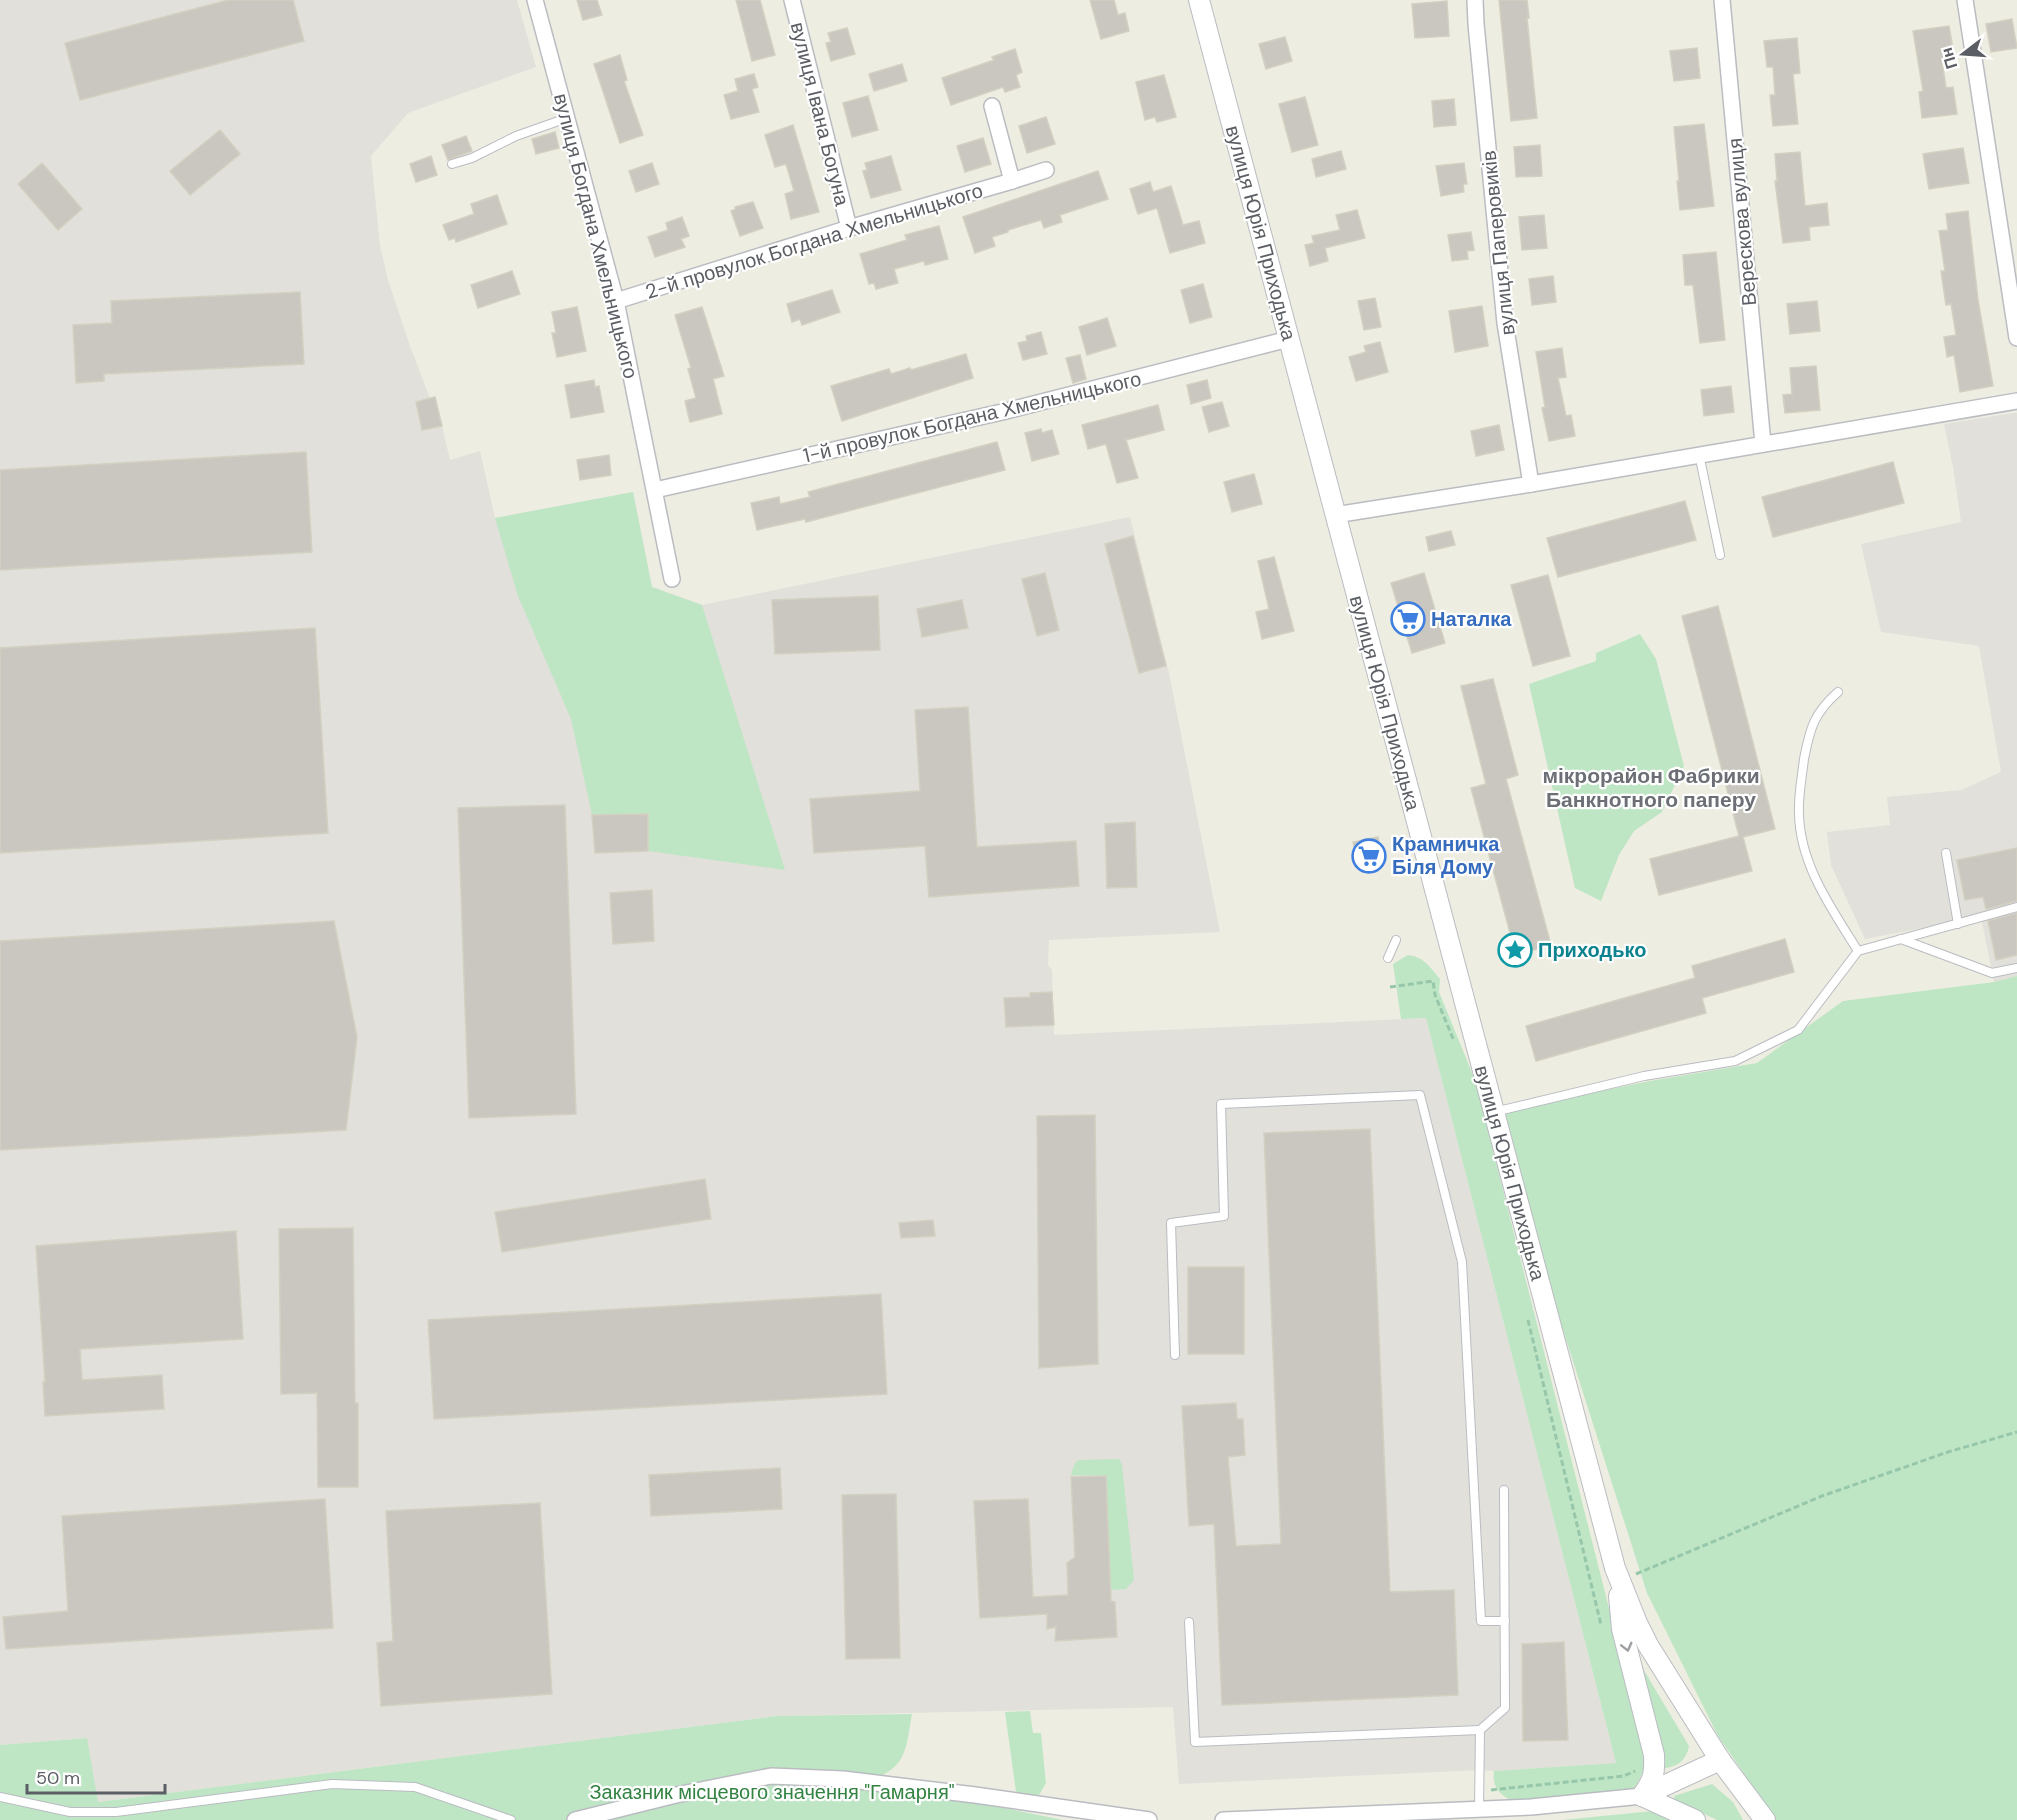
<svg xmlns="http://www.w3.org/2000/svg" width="2017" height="1820" viewBox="0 0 2017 1820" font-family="'DM Sans',sans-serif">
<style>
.industrial{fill:#e1e0da}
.green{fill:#bee6c4}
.building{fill:#c9c7c0;stroke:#d3d0c1;stroke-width:1.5}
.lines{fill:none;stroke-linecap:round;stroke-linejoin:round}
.service-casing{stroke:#babcc2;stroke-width:10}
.minor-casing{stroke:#babcc2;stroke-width:18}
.tertiary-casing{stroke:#babcc2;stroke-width:22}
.path{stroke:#97c7ab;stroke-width:3;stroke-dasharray:6 3;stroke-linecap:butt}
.service{stroke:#fff;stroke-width:8}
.minor{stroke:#fff;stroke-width:15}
.tertiary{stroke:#fff;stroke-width:20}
.oneway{stroke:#9d9ea2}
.labels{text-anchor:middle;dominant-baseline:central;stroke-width:4.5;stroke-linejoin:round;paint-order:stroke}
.street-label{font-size:20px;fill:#5b5e64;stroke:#fff}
.shop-label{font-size:20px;font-weight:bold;fill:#366cbe;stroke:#fff;text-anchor:start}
.culture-label{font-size:20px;font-weight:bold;fill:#0d838f;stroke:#fff;text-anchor:start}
.park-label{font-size:20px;fill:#328341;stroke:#fff}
.neighbourhood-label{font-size:21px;font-weight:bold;fill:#6c6f76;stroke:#fff}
</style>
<rect width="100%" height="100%" fill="#eeede2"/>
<g class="industrial">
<path d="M0,0H517L536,67L408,113L371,156L380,246L388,280L410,346L430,398L435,397L450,460L480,451L495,518L633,492L652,587L702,605L1130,517L1169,673L1220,932L1049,940L1048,965L1052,970L1054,1035L1426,1018L1616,1763L1494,1771L1480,1770L1179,1784L1173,1707L777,1716L97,1802L86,1738L0,1745Z"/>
<path d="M2014,413H2017V976L1994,982L1981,917L1865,939L1831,865L1827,832L1890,825L1887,797L1961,790L2001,772L1979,646L1881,632L1861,544L1961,522L1953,467L1944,424Z"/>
</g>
<g class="green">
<path d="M633,492L652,587L702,605L785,870L648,851V814L592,815L571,719L518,596L495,518Z"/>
<path d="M1640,634L1656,659L1684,766L1662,812L1634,831L1619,855L1601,901L1575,888L1529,684L1596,661V653Z"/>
<path d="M1408,955C1424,957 1430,967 1440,979L1439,992L1475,1080L1644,1746C1646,1767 1643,1778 1629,1794L1512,1801C1499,1794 1492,1787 1494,1771L1616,1763L1426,1018L1401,1019L1393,964Z"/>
<path d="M2017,976V1820H1776L1718,1736L1647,1593L1495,1117L1547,1102L1650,1081L1757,1063L1843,1001L1994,982Z"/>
<path d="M1119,1459L1122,1465L1134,1580L1126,1589L1110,1590L1106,1476L1071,1475L1074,1465L1078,1460Z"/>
<path d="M1636,1657L1689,1746C1687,1760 1677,1768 1662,1768Z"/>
<path d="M1030,1711L1033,1733H1041L1046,1783L1038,1797L1017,1799L1005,1712Z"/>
<path d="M912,1714C906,1746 908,1767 873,1779L886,1784L1063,1820H0V1745L87,1738L98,1802L777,1716Z"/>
<path d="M1712,1784L1733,1802L1743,1820H1717L1675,1800L1674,1796Z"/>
<path d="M1653,1811L1675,1820H1562Z"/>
</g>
<g class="building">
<path d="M228,0H293L304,41L80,100L65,43Z"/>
<path d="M577,0H597L602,15L583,20Z"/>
<path d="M736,0H760L775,55L752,61Z"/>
<path d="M1090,0H1114L1118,15L1125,13L1129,31L1101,39Z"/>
<path d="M1499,0H1527L1529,18H1527L1537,118L1511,121Z"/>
<path d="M1447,1L1449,36L1415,38L1412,4Z"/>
<path d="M2012,19L2017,48L1991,52L1986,24Z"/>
<path d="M1949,26L1953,49L1946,50L1948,60L1942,61L1946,88L1953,87L1957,114L1922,118L1919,92L1923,91L1913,31Z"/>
<path d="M847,28L855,54L831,61L826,43L831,42L828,33Z"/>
<path d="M1285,37L1292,61L1266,69L1259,44Z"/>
<path d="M1797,38L1800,73L1793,74L1798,124L1773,126L1770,95H1775L1773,67H1767L1764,41Z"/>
<path d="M1697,48L1700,78L1674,81L1670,51Z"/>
<path d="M1015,49L1022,72L1016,75L1020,87L1005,92L1003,87L951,105L942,78L994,60L992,57Z"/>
<path d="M620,55L627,80L624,81L643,135L620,143L594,64Z"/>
<path d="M902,64L907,81L874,91L869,74Z"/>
<path d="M754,74L758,87L752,89L759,112L731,119L724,95L738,91L735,79Z"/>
<path d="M1164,75L1176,117L1157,122L1155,117L1145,120L1136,82Z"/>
<path d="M868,96L878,130L852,137L843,103Z"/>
<path d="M1305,97L1318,145L1292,152L1279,104Z"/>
<path d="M1454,99L1456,125L1434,127L1432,101Z"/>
<path d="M1046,117L1055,144L1027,153L1019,126Z"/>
<path d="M1704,124L1714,206L1680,210L1677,181H1679L1674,127Z"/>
<path d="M793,125L819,212L791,219L785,194L794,191L786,164L775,167L765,135Z"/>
<path d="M220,130L240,154L190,195L170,171Z"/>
<path d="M555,132L559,148L536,154L532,139Z"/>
<path d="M466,136L472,151L448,160L442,145Z"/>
<path d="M983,138L991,164L965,172L957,146Z"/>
<path d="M1540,145L1542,176L1516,177L1514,147Z"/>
<path d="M1963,148L1969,183L1929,189L1923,154Z"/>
<path d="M1341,151L1346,169L1316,177L1312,159Z"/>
<path d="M1800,152L1805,206L1827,203L1829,225L1809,227L1810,240L1783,243L1775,181H1777L1775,154Z"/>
<path d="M431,156L437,175L416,182L410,164Z"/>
<path d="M891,156L901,190L871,198L863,171L867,170L865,163Z"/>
<path d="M42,163L82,209L58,230L18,184Z"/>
<path d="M652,163L659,184L636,192L629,171Z"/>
<path d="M1464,163L1467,184H1463L1464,192L1441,196L1436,166Z"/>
<path d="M1098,171L1108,199L1060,215L1062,222L1044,228L1041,220L1008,230V232L992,237L995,246L975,253L963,217Z"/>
<path d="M1150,182L1153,192L1171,186L1183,225L1199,221L1205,243L1170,253L1157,208L1138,214L1130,189Z"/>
<path d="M497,195L507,224L456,242L455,238L449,240L443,225L474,214L471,204Z"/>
<path d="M753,202L763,228L740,236L731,211L736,209L735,207Z"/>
<path d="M1357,210L1365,238L1325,248L1328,261L1310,266L1305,245L1314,243L1312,236L1340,230L1336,215Z"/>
<path d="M1968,211L1978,300L1993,386L1960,392L1954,355L1947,357L1944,337L1956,335L1951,304L1946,305L1941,271H1945L1939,231L1948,230L1946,214Z"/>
<path d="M1544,215L1547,248L1522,250L1519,217Z"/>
<path d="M682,217L689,236L681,239L685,247L655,257L648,237L668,230L666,223Z"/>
<path d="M939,226L948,259L925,265L924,261L894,269L898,283L876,289L874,283L869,284L860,254L907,240L905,235Z"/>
<path d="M1471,232L1474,250L1467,251L1468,259L1452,261L1448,235Z"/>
<path d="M1716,252L1725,340L1700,343L1693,285H1685L1683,255Z"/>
<path d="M512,271L520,294L478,308L471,285Z"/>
<path d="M1553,276L1556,302L1532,305L1529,279Z"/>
<path d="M1203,284L1212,317L1190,323L1181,290Z"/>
<path d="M832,290L840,312L802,325L800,319L792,322L787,304Z"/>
<path d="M300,292L304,364L104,374V381L76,383L73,325L112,323L111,301Z"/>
<path d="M1375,298L1381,327L1364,330L1358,301Z"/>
<path d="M1817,301L1820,331L1790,334L1787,304Z"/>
<path d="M1482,306L1488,346L1455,352L1449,311Z"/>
<path d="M577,307L586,351L557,357L552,333H556L552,312Z"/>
<path d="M702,307L724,376L713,379L722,414L690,422L685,401L696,398L688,369L691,368L675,315Z"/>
<path d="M1107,318L1116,346L1087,355L1079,327Z"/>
<path d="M1041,332L1047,354L1023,360L1018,343L1027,341L1026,336Z"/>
<path d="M1380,342L1388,372L1356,381L1349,357L1366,352L1364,346Z"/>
<path d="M1562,348L1566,377L1558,378L1566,416L1571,415L1575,436L1549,441L1542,408L1545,407L1536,352Z"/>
<path d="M966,354L973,378L842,421L831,386L889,369L891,374L910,368L911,370Z"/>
<path d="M1080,355L1086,379L1073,383L1066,358Z"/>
<path d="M1816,366L1820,410L1785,413L1783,395L1792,394L1790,368Z"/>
<path d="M594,380L595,387L599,386L604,412L571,418L565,385Z"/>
<path d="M1207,380L1211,398L1191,404L1187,385Z"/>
<path d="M1731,386L1734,412L1704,416L1701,390Z"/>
<path d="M435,397L442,426L422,430L416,402Z"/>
<path d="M1222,402L1229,426L1209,432L1202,407Z"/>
<path d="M1158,405L1164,430L1126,440L1138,478L1117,483L1106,444L1088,449L1082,425Z"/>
<path d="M1499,425L1504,450L1476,456L1471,431Z"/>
<path d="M1041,429L1042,433L1052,430L1059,454L1032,461L1025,433Z"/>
<path d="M997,442L1005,470L806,522L805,519L757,530L751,503L779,497L780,504L810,497L808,492Z"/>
<path d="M306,452L312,552L0,570V470Z"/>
<path d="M609,455L611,475L580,480L577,460Z"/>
<path d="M1893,462L1904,503L1773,537L1762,497Z"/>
<path d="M1254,474L1262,504L1232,512L1224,482Z"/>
<path d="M1685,501L1696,540L1558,577L1547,538Z"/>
<path d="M1451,531L1455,545L1429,551L1426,537Z"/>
<path d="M1133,536L1166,666L1139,673L1105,544Z"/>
<path d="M1274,557L1294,631L1262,639L1256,612L1269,609L1258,561Z"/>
<path d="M1045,573L1059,630L1037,636L1022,579Z"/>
<path d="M1424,573L1445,643L1412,653L1391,583Z"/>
<path d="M1548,575L1570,656L1533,666L1511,585Z"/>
<path d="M878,596L880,650L775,654L772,600Z"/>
<path d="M962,600L968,628L922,637L917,609Z"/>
<path d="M1718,606L1775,829L1743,837L1752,871L1659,895L1650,859L1739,836L1682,616Z"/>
<path d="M315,628L328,833L0,853V648Z"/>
<path d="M1493,679L1518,775L1506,779L1551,945L1516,955L1471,788L1486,784L1461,686Z"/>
<path d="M968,707L977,847L1076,841L1079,886L929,897L925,846L814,853L810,799L920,791L915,710Z"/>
<path d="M565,805L576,1114L469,1118L458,808Z"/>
<path d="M648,814V851L595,853L592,815Z"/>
<path d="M1135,822L1137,887L1107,888L1105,824Z"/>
<path d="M1378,837L1383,864L1359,869L1353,842Z"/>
<path d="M2017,848V901L1986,909L1983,897L1965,900L1957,860Z"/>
<path d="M652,890L654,941L613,944L610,893Z"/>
<path d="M2017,913V955L1996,960L1988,921Z"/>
<path d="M334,921L357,1037L346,1130L0,1150V941Z"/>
<path d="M1785,939L1794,972L1702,998L1706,1013L1536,1061L1526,1026L1695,978L1692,966Z"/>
<path d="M1052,992L1054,1025L1006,1027L1004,998L1030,997V993Z"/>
<path d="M1095,1115L1098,1364L1039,1368L1037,1116Z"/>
<path d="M1370,1129L1390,1592L1454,1590L1458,1695L1222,1705L1214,1524L1189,1526L1182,1406L1236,1403L1237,1419H1243L1245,1455L1228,1457L1236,1546L1281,1544L1264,1133Z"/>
<path d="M705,1179L711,1219L502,1252L495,1212Z"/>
<path d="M933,1220L935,1236L901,1238L899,1223Z"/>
<path d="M353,1228L355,1403H358V1487H318L317,1393L281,1394L279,1229Z"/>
<path d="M236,1231L243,1339L80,1349L82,1380L162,1375L164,1409L45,1416L43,1382H45L36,1246Z"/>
<rect x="1188" y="1267" width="56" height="87"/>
<path d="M881,1294L887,1394L434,1419L428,1320Z"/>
<path d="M780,1468L782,1509L651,1516L649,1475Z"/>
<path d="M1106,1476L1111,1601L1115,1602L1117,1637L1055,1641L1056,1627L1047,1629V1614L980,1618L974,1501L1028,1499L1033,1597L1068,1595L1067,1563L1075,1557L1071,1477Z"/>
<path d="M896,1494L900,1658L846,1659L842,1495Z"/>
<path d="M325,1499L333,1628L6,1649L3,1617L68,1611L62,1516Z"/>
<path d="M540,1503L552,1694L381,1706L377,1643L393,1641L386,1511Z"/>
<path d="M1564,1642L1568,1740L1523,1741L1522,1644Z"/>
</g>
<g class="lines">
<defs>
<g id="service">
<path d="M452,164L472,158L516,136L567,118"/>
<path d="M1699,454L1720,555"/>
<path d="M1838,692C1814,713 1810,728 1804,759C1802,777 1798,796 1799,814C1800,865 1832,909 1858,951"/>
<path d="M1946,853L1958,924"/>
<path d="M1901,939L1992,973L2017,968"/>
<path d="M1388,958L1396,940"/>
<path d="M1494,1112L1644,1076L1735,1061L1798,1030L1858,951L2017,907"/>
<path d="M1175,1355L1171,1223L1224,1216L1221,1104L1420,1095L1462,1262L1481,1621H1505"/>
<path d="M1189,1622L1195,1742L1480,1730"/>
<path d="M0,1797L70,1812H116L332,1784L415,1787L511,1820"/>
<path d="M1479,1809L1480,1730L1505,1708L1504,1490"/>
</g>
<g id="minor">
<path d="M535,0L616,301L672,579"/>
<path d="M792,0L849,228"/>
<path d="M1475,0L1476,24L1505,323L1531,484"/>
<path d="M1722,0L1763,444"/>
<path d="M1965,0L2017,338"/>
<path d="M992,106L1012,181L1046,170"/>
<path d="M616,301L849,228L1012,181"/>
<path d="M655,490L1002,412L1289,339"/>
<path d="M1335,515L1531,484L2017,401"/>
<path d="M575,1820L676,1795L771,1776L843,1779L975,1795L1149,1820"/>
<path d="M1223,1820L1531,1807L1642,1796"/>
</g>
<g id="tertiary">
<path d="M1199,0L1615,1568L1637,1623L1648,1645L1720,1760L1765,1820"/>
<path d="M1619,1596L1622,1629L1654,1755C1655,1774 1653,1781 1642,1796"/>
<path d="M1642,1796L1720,1760"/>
<path d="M1642,1796L1695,1820"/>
</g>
</defs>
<use href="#service" class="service-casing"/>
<use href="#minor" class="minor-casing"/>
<use href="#tertiary" class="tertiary-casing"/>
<g class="path">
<path d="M1390,987L1433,981L1435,995L1454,1041"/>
<path d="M1528,1320L1601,1625"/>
<path d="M1636,1574L1822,1496L1948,1452L2017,1432"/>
<path d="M1491,1790L1624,1776L1635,1771"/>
</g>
<use href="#service" class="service"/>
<use href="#minor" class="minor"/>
<use href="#tertiary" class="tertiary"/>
</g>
<defs><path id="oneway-chevron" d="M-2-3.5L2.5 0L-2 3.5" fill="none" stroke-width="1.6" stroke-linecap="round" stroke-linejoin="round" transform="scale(1.5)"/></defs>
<use class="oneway" href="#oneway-chevron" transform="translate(1627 1647) rotate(76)"/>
<defs>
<symbol id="supermarket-ring" viewBox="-11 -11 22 22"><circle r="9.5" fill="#fff" stroke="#3f7fe0" stroke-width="1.5"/><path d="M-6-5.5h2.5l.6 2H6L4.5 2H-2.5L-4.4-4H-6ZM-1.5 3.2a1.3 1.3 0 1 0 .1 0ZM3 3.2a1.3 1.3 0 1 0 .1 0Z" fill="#3f7fe0"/></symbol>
<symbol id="sight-ring" viewBox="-11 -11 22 22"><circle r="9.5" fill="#fff" stroke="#0f9aa8" stroke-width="1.5"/><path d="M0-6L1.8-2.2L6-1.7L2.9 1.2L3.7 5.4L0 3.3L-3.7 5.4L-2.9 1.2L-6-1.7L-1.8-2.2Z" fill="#0f9aa8"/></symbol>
</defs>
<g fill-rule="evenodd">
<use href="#supermarket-ring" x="1389" y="600" width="38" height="38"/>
<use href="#supermarket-ring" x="1350" y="837" width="38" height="38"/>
<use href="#sight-ring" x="1496" y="931" width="38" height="38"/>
</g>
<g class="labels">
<g class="street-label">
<text transform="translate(820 114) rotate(76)">вулиця Івана Богуна</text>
<text transform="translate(1742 222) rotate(-95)">Верескова вулиця</text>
<text transform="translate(1261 233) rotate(75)">вулиця Юрія Приходька</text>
<text transform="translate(596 236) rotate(76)">вулиця Богдана Хмельницького</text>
<text transform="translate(814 241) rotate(-17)">2-й провулок Богдана Хмельницького</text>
<text transform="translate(1498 243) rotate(-96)">вулиця Паперовиків</text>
<text transform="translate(972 417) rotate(-13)">1-й провулок Богдана Хмельницького</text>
<text transform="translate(1385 703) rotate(75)">вулиця Юрія Приходька</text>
<text transform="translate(1510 1173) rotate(75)">вулиця Юрія Приходька</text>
</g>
<g class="shop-label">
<text x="1431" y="619">Наталка</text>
<text x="1392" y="844">Крамничка<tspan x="1392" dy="23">Біля Дому</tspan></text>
</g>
<g class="culture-label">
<text x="1538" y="950">Приходько</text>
</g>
<g class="park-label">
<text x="772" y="1792">Заказник місцевого значення "Гамарня"</text>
</g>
<g class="neighbourhood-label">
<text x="1651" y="776">мікрорайон Фабрики<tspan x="1651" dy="24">Банкнотного паперу</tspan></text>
</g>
</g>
<g transform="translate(1963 54) rotate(253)" stroke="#ffffff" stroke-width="4.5" paint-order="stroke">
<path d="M0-4.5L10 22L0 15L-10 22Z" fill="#5b5e64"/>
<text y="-9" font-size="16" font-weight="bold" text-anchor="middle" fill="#5b5e64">Пн</text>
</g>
<path d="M27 1784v9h138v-9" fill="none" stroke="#5b5e64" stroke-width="3"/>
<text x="36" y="1784" font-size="18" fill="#5b5e64" stroke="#ffffff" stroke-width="4.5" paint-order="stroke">50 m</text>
</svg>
